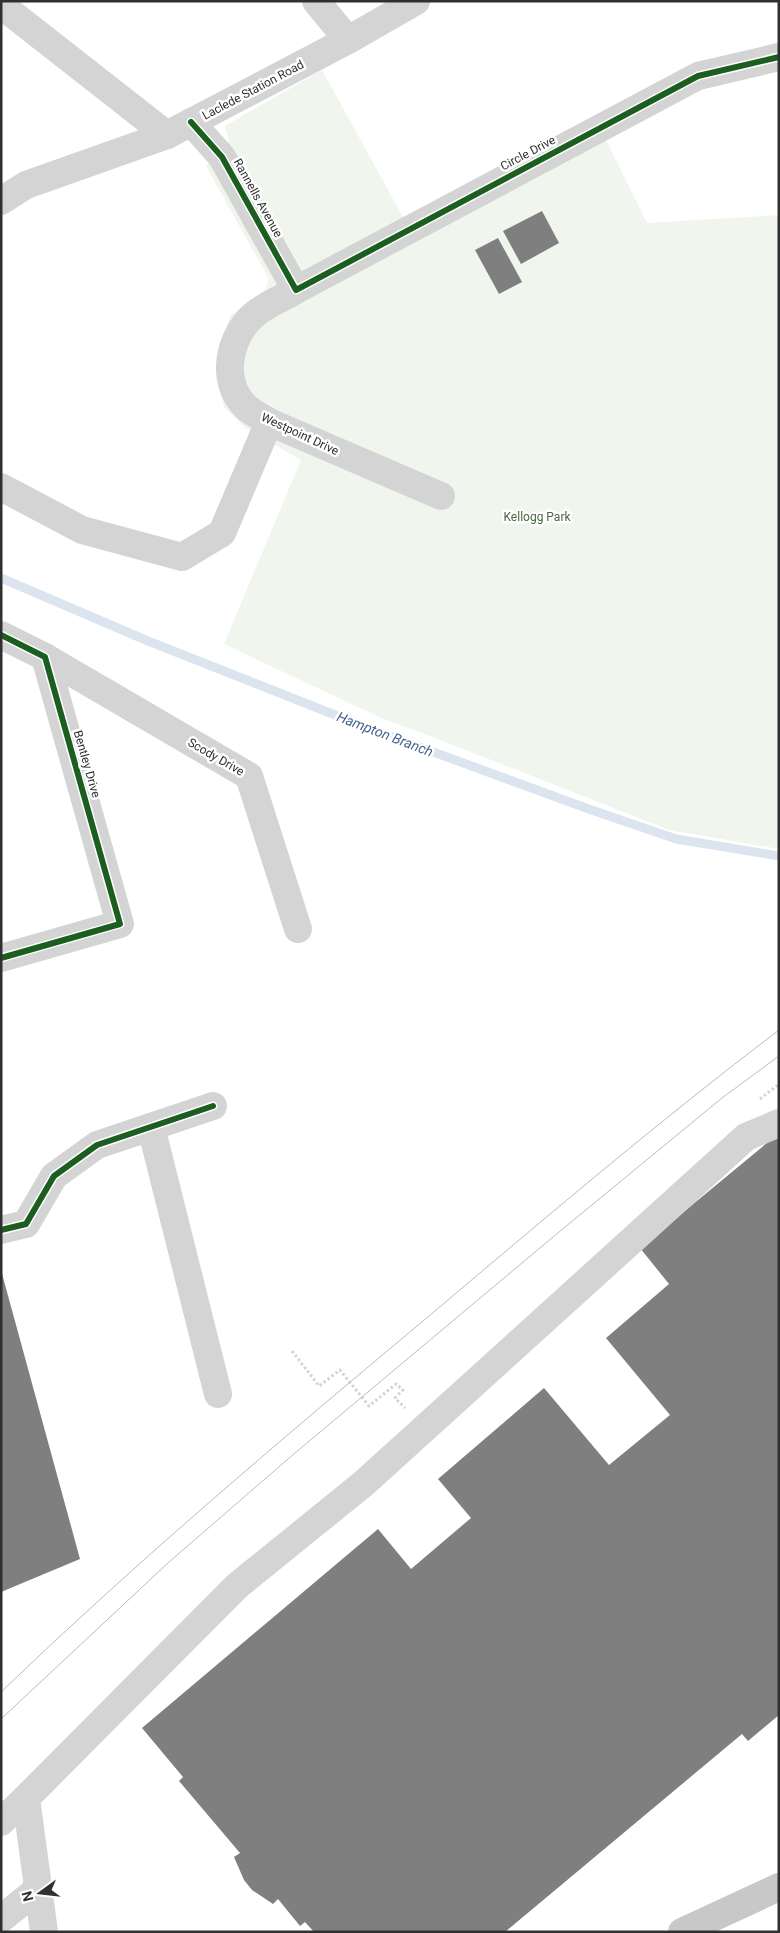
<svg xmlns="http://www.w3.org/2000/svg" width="780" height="1933" viewBox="0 0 780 1933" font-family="Roboto,sans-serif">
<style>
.green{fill:#f0f5ed}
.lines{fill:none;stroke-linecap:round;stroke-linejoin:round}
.stream{stroke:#dce4f0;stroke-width:9}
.building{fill:#7f7f7f}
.path{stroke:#d4d4d4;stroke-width:3;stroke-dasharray:2.5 2.5;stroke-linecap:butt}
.minor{stroke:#d4d4d4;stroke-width:28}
.major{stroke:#c8c8c8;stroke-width:28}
.tram{stroke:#bcbcbc;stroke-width:1}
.cycleway-casing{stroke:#fff;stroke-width:9}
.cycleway{stroke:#1b5e20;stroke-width:6}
.labels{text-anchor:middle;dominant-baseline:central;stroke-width:5;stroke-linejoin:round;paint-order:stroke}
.street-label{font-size:12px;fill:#303030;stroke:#fff}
.park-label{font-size:12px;fill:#4b6940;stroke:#fff}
.water-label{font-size:14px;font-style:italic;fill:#43628d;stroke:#fff}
</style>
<rect width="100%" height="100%" fill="#fff"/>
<path class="green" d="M322,70L414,237L603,134L647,223L779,215V849L669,830L448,743L379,717L224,644L301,460L244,427L224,407L216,374L219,347L231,315L266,289L269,279L206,166L229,141L225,126Z"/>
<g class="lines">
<path class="stream" d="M1,578L148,641L368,728L586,808L676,839L779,856"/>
</g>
<g class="building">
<path d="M542,211L559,243L521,264L503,231Z"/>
<path d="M498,238L522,282L499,294L475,250Z"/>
<path d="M779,1133V1715L748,1741L742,1734L505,1932H314L305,1922L300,1926L278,1899L273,1904L252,1890L244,1880L234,1857L240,1853L179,1781L183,1777L142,1728L378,1529L411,1569L471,1518L438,1479L544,1388L609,1465L670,1415L606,1338L669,1284L640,1248Z"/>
<path d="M1,1270L80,1559L1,1592Z"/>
</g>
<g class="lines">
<g class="path">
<path d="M760,1099L779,1084"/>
<path d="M292,1351L319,1386L340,1370L369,1406L396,1384L403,1390L395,1398L405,1408"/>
</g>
<g class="minor">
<path d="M316,1L348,40"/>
<path d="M1,5L167,135"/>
<path d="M191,122L222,157L296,290"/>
<path d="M1,201L26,185L167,135L348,40L416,1"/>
<path d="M1,487L82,530L182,557L222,533L269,422"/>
<path d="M441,496L269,422C262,417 252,413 246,407C219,382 229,335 255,314C267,304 283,298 296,290L698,76L779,57"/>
<path d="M1,635L45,657L120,924L1,958"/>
<path d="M45,657L249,776L298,929"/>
<path d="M151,1127L218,1394"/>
<path d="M1,1230L26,1224L54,1176L97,1145L213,1106"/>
<path d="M1,1822L26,1798"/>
<path d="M1,1919L38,1889"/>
<path d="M44,1932L26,1798L237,1586L363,1484L746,1137L779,1123"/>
</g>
<path class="major" d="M682,1932L779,1887"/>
<g class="tram">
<path d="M1,1692C138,1560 283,1438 429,1316C544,1219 659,1121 779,1030"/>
<path d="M1,1719L169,1562L295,1453L559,1232L722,1098L779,1056"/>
</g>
<defs>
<g id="cycleway">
<path d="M191,122L222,157L296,290L698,76L779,57"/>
<path d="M1,635L45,657L120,924L1,958"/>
<path d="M1,1230L26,1224L54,1176L97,1145L213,1106"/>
</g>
</defs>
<use href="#cycleway" class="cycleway-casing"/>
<use href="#cycleway" class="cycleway"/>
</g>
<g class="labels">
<g class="street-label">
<text transform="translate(253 90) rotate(-28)">Laclede Station Road</text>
<text transform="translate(528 153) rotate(-28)">Circle Drive</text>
<text transform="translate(258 198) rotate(61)">Rannells Avenue</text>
<text transform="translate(300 434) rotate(25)">Westpoint Drive</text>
<text transform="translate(216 757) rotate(30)">Scody Drive</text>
<text transform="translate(87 764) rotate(74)">Bentley Drive</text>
</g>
<g class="park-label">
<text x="537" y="517">Kellogg Park</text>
</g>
<g class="water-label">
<text transform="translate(385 734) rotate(21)">Hampton Branch</text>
</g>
</g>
<rect width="780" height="1933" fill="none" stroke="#303030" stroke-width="5"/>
<g transform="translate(40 1893) rotate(255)" stroke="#ffffff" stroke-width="4" paint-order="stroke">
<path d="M0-4L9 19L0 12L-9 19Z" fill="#303030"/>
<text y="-8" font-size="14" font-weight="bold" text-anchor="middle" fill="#303030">N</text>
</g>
</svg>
